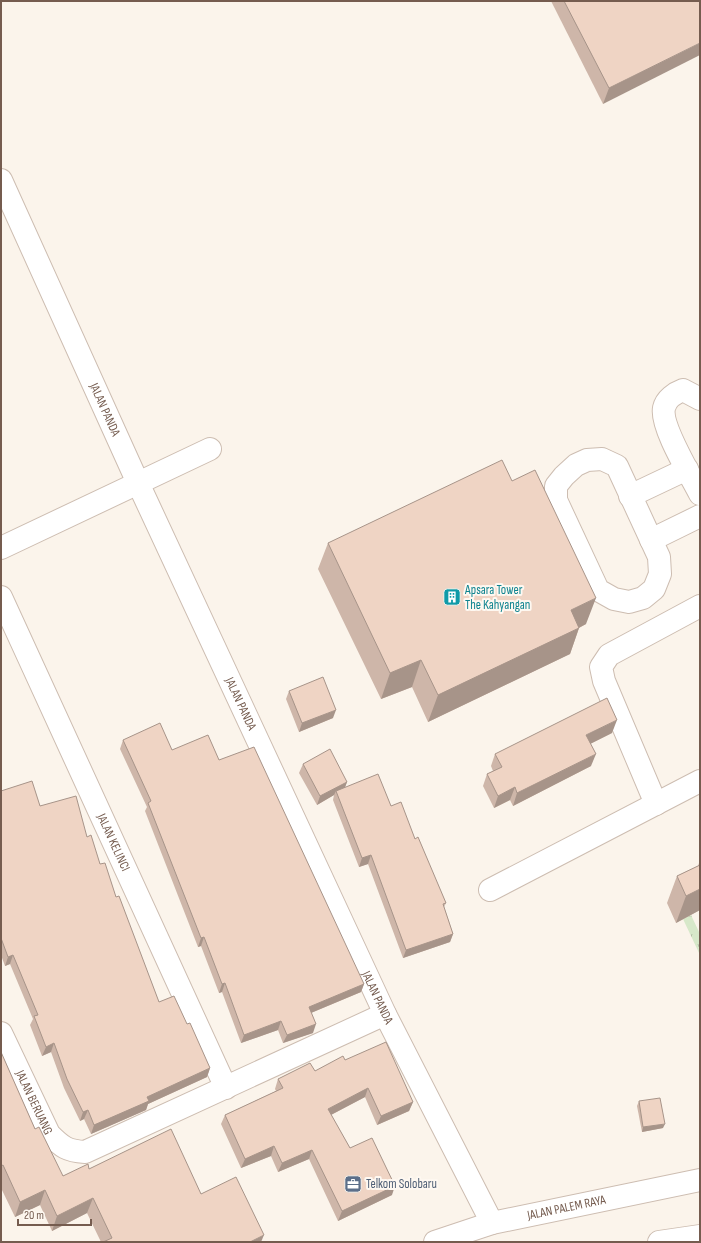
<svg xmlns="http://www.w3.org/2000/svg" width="701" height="1243" viewBox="0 0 701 1243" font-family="'Sofia Sans Condensed',sans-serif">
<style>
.grass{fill:url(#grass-tufts)}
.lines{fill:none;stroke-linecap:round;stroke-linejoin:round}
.minor-casing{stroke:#cdbdb1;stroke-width:24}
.minor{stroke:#fff;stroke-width:22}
.wall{fill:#ceb6a9}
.shaded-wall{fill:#a79489}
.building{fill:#efd4c4;stroke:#a79489}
.labels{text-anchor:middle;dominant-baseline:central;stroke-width:4;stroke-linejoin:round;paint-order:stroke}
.street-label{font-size:13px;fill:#755c4f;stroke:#fef8f1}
.culture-label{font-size:13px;fill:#0d838f;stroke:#fef8f1;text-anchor:start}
.service-label{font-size:13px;fill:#4e5e75;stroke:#fef8f1;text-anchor:start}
</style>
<defs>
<pattern id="grass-tufts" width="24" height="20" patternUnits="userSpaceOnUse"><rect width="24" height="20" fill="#d7e8c9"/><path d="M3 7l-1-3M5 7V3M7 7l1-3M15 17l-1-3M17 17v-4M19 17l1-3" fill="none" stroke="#b3bfa6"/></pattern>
</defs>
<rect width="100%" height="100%" fill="#fbf4eb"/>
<path class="grass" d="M691,915L700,934V955L683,919Z"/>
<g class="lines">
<defs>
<g id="minor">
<path id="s1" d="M1,180L138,483L385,1014L492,1223"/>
<path d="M700,399L683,390C675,393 666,399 664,408C660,426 691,476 700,494"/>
<path d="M602,459L617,466L659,557L660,574L654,589L643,598L629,602L614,599L598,590L556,500V486L564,476L576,465L587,460Z"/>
<path d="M630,496L687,469"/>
<path d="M651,540L700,516"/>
<path d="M1,548L210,449"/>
<path id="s2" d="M1,597L226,1088"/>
<path d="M656,804L604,681L601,667L609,655L700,606"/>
<path d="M490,890L700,781"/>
<path id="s3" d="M1,1033L49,1134C62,1147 67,1151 85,1152L385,1014"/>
<path id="s4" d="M435,1242L492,1223L700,1180"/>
<path d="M659,1242L700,1236"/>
</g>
</defs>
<use href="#minor" class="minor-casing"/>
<use href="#minor" class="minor"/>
</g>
<g class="wall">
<path d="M551,1H700L603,104Z"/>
<path d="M328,543L586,624L579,628L570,654L428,722L412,687L381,699L318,569Z"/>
<path d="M289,691L333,718L299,732L286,699Z"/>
<path d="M612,733L590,744L591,766L513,806L510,800L494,808L483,786L487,774L493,771L491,766L495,754Z"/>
<path d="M123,740L219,760L364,984L361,992L311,1013L313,1033L283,1043L278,1030L241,1043L222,992L219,993L201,946L198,947L145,811L147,807L120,749Z"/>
<path d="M303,764L347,782L345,787L391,806L415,839L446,903L444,907L453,934L450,942L403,958L368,864L359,867L333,800L334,795L317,805L299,773Z"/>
<path d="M1,790V791L40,806L87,837L116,897L159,1002L187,1024L210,1068L207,1077L148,1104L146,1110L91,1134L84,1119L80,1121L64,1088L51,1052L42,1056L30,1025L33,1019L10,964L5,966L1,955Z"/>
<path d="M700,860V911V910L676,923L667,903L677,876L698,866Z"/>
<path d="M1,1052L35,1129L63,1176L89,1169L201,1194L261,1242H101L87,1213L52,1231L40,1205L15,1217L1,1188Z"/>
<path d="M345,1060L413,1102L409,1111L377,1125L365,1097L331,1115L350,1148L392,1195L338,1221L309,1159L278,1172L271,1156L241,1168L221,1124L225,1115L276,1091L275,1089L278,1079L315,1071Z"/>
<path d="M639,1101L663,1128L642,1132L637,1106Z"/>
</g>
<g class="shaded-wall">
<path d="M700,43V55L603,104L609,88Z"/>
<path d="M596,598L586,624L567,634L579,628L570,654L428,722L438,695L571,610Z"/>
<path d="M421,660L412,687L381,699L390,673Z"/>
<path d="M336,710L333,718L299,732L302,723Z"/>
<path d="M617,720L612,733L582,748L586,735Z"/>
<path d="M596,754L591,766L513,806L517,793Z"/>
<path d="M347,782L344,790L336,791L334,795L317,805L320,796Z"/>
<path d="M515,787L510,800L494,808L498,796Z"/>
<path d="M371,855L368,864L359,867L362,858Z"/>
<path d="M700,889V910L676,923L686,896Z"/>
<path d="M453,934L450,942L403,958L406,950Z"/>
<path d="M204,937L201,946L198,947L201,938Z"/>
<path d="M13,955L10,964L5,966L8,957Z"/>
<path d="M225,983L222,992L219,993L222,984Z"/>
<path d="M364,984L361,992L306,1015L309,1007Z"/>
<path d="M281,1021L278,1030L241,1043L244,1035Z"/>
<path d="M316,1024L313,1033L283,1043L287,1035Z"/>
<path d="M54,1043L51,1052L42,1056L46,1047Z"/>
<path d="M210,1068L207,1077L148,1104L146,1110L91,1134L94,1125L147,1097Z"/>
<path d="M368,1088L365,1097L325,1118L328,1109Z"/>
<path d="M413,1102L409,1111L377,1125L381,1116Z"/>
<path d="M88,1110L84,1119L80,1121L83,1112Z"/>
<path d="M665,1124L663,1128L642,1132L643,1127Z"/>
<path d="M274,1146L271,1156L241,1168L245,1159Z"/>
<path d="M312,1150L309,1159L278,1172L282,1163Z"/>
<path d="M395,1186L392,1195L338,1221L342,1211Z"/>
<path d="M45,1190L40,1205L15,1217L20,1202Z"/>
<path d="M93,1198L87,1213L52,1231L57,1216Z"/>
<path d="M264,1235L261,1242H250Z"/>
</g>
<g class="building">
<path d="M564,1H700V43L609,88Z"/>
<path d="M502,460L512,481L535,470L596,598L571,610L579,628L438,695L421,660L390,673L328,543Z"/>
<path d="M323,677L336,710L302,723L289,691Z"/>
<path d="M607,698L617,720L586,735L596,754L517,793L515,787L498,796L487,774L502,767L495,754Z"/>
<path d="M160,723L172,750L208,735L219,760L254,747L364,984L309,1007L316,1024L287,1035L281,1021L244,1035L225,983L222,984L204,937L201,938L148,803L151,801L123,740Z"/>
<path d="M330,749L347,782L320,796L303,764Z"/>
<path d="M378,774L391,806L401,802L415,839L418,837L446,903L443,904L453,934L406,950L371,855L362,858L336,791Z"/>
<path d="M32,781L40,806L76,796L87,837L91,835L100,864L105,863L116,897L119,896L159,1002L174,996L187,1024L190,1023L210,1068L147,1097L149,1101L94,1125L88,1110L83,1112L67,1079L54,1043L46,1047L34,1016L38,1015L13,955L8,957L1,938V790V791Z"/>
<path d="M700,865V889L686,896L677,876Z"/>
<path d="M386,1042L413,1102L381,1116L368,1088L328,1109L350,1148L372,1138L395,1186L342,1211L312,1150L282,1163L274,1146L245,1159L225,1115L283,1088L278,1079L310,1063L315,1071L343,1056L345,1060Z"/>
<path d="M1,1052L35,1129L39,1127L63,1176L88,1164L89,1169L171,1129L201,1194L236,1177L264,1235L250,1242H103L112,1238L93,1198L57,1216L45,1190L20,1202L3,1165L1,1166Z"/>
<path d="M660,1098L665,1124L643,1127L639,1101Z"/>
</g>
<defs>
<symbol id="building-square" viewBox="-11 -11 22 22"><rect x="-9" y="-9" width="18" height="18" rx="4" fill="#0f9aa8" stroke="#fef8f1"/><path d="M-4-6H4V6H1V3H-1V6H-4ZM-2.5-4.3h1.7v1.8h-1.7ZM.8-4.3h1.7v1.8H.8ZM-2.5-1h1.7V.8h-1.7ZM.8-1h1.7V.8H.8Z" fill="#fff"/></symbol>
<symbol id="office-square" viewBox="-11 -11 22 22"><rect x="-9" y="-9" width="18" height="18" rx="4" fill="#5c6f8a" stroke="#fef8f1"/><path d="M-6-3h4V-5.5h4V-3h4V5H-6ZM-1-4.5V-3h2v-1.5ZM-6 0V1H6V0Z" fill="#fff"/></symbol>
</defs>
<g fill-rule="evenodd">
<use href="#building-square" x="442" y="587" width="20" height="20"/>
<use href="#office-square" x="343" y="1174" width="20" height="20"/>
</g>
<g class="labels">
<g class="street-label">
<text stroke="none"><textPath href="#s1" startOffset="252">JALAN PANDA</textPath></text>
<text stroke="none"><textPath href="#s1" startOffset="576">JALAN PANDA</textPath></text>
<text stroke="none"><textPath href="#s2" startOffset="270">JALAN KELINCI</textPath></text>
<text stroke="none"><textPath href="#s1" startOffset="900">JALAN PANDA</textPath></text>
<text stroke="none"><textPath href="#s3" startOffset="77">JALAN BERUANG</textPath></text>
<text stroke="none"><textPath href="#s4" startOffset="136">JALAN PALEM RAYA</textPath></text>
</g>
<g class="culture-label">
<text x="465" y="590">Apsara Tower<tspan x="465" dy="15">The Kahyangan</tspan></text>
</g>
<g class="service-label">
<text x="366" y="1184">Telkom Solobaru</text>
</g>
</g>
<rect width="701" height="1243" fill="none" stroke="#755c4f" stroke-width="4"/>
<path d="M18 1219v6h73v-6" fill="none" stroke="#755c4f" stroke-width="2"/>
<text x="24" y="1219" font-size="12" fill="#755c4f" stroke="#fef8f1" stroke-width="3" paint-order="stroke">20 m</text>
</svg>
